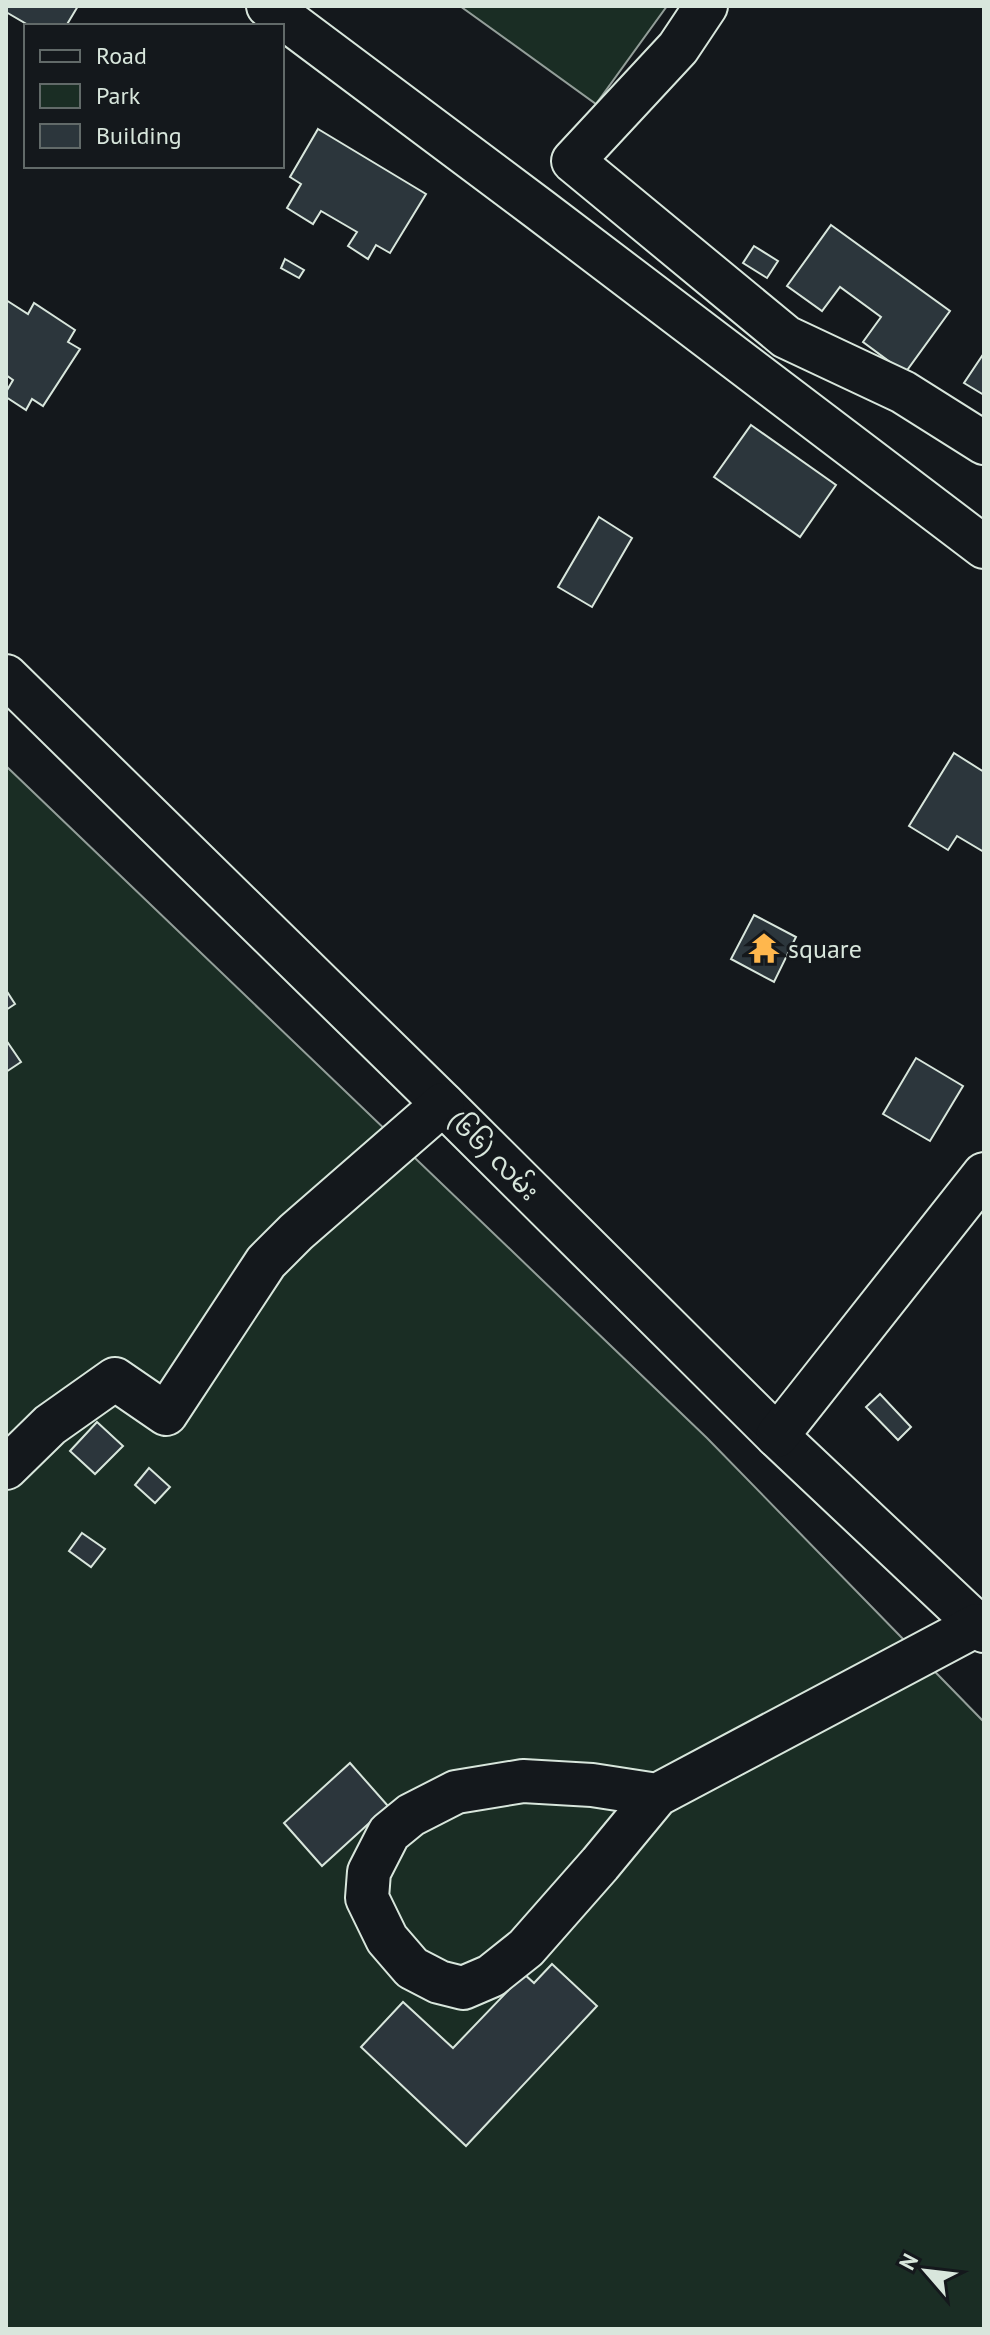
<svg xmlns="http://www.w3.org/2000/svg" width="990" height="2335" viewBox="0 0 990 2335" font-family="'PT Sans','Noto Sans Myanmar',sans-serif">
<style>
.green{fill:#1a2d24;stroke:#939e99;stroke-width:2}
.building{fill:#2c363c;stroke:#d8e6dc;stroke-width:2}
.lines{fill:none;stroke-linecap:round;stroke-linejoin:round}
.minor-casing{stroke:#d8e6dc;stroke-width:46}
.minor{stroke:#14181c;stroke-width:42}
.labels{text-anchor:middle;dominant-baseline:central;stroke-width:6;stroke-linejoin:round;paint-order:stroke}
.poi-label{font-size:26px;fill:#d8e6dc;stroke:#14181c;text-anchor:start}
.street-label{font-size:26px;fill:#d8e6dc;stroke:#14181c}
</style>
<rect width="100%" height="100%" fill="#14181c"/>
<g class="green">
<path d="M460,6H667L596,104Z"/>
<path d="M6,766L707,1438L984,1722V2329H6Z"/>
</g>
<g class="building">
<path d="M6,6H78L66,26H30L6,12Z"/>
<path d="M318,129L426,194L390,253L376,245L368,259L348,246L357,232L321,211L313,224L287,208L301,184L290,177Z"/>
<path d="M831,225L950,311L905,373L863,342L881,317L840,287L822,311L787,286Z"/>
<path d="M754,246L778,261L767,278L743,263Z"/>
<path d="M285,259L304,270L299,278L281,268Z"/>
<path d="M6,300L28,314L34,303L75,330L68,342L80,349L43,406L32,399L26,410L6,397V392L13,380L6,375Z"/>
<path d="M984,353V395L964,383Z"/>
<path d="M751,425L836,485L800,537L714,477Z"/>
<path d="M599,517L632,538L592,607L558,587Z"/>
<path d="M954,753L984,772V852L957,836L948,850L909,826Z"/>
<path d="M754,915L796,937L774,982L731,959Z"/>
<path d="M6,990L15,1004L6,1010Z"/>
<path d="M6,1040L21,1062L6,1072Z"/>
<path d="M916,1058L963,1086L930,1141L883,1114Z"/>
<path d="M880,1394L911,1427L898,1440L866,1407Z"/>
<path d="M97,1422L123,1446L95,1474L70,1451Z"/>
<path d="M149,1468L170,1487L155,1503L135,1485Z"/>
<path d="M82,1533L105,1549L91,1567L69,1551Z"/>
<path d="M350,1763L388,1806L322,1866L284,1823Z"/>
<path d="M552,1964L597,2006L466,2146L361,2047L403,2002L453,2048L524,1974L534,1983Z"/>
</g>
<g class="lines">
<defs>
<g id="minor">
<path d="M268,6L539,209L984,547"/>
<path d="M706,6L678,48L573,161L786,337L903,392L984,443"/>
<path d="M6,676L443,1104L777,1436L984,1631"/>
<path d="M777,1436L984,1174"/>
<path d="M6,1468L50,1425L115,1379L166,1414L266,1262L296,1232L443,1104"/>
<path d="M657,1795L592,1785L523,1781L456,1792L411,1815L389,1833L369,1872L367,1898L387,1939L412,1968L439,1982L463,1988L491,1976L526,1948L600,1864L657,1795L977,1625"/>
</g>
</defs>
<use href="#minor" class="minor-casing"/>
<use href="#minor" class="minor"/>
</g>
<defs>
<symbol id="temple-bare" viewBox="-9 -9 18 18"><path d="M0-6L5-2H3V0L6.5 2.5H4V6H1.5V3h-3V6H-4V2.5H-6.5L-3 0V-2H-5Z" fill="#ffb74d" stroke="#14181c" stroke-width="2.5" paint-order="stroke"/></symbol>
</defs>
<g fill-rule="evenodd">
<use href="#temple-bare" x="742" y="926" width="44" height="44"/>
</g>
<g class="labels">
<g class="poi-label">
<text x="788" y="948">square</text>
</g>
<g class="street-label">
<text transform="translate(494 1155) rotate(45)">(၆၆) လမ်း</text>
</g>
</g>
<rect width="990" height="2335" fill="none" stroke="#d8e6dc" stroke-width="16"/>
<rect x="24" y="24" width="260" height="144" fill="#14181c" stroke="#626a69" stroke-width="2"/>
<rect x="40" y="50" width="40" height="12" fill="#14181c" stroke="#626a69" stroke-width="2"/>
<text x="96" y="64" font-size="24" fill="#d8e6dc">Road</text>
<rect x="40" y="84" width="40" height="24" fill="#1a2d24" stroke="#626a69" stroke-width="2"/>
<text x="96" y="104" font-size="24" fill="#d8e6dc">Park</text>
<rect x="40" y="124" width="40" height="24" fill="#2c363c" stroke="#626a69" stroke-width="2"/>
<text x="96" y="144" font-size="24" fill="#d8e6dc">Building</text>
<g transform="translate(926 2271) rotate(298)" stroke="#14181c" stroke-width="6" paint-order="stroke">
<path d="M0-6L14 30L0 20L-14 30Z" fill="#d8e6dc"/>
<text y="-12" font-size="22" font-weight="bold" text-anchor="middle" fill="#d8e6dc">N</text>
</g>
</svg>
